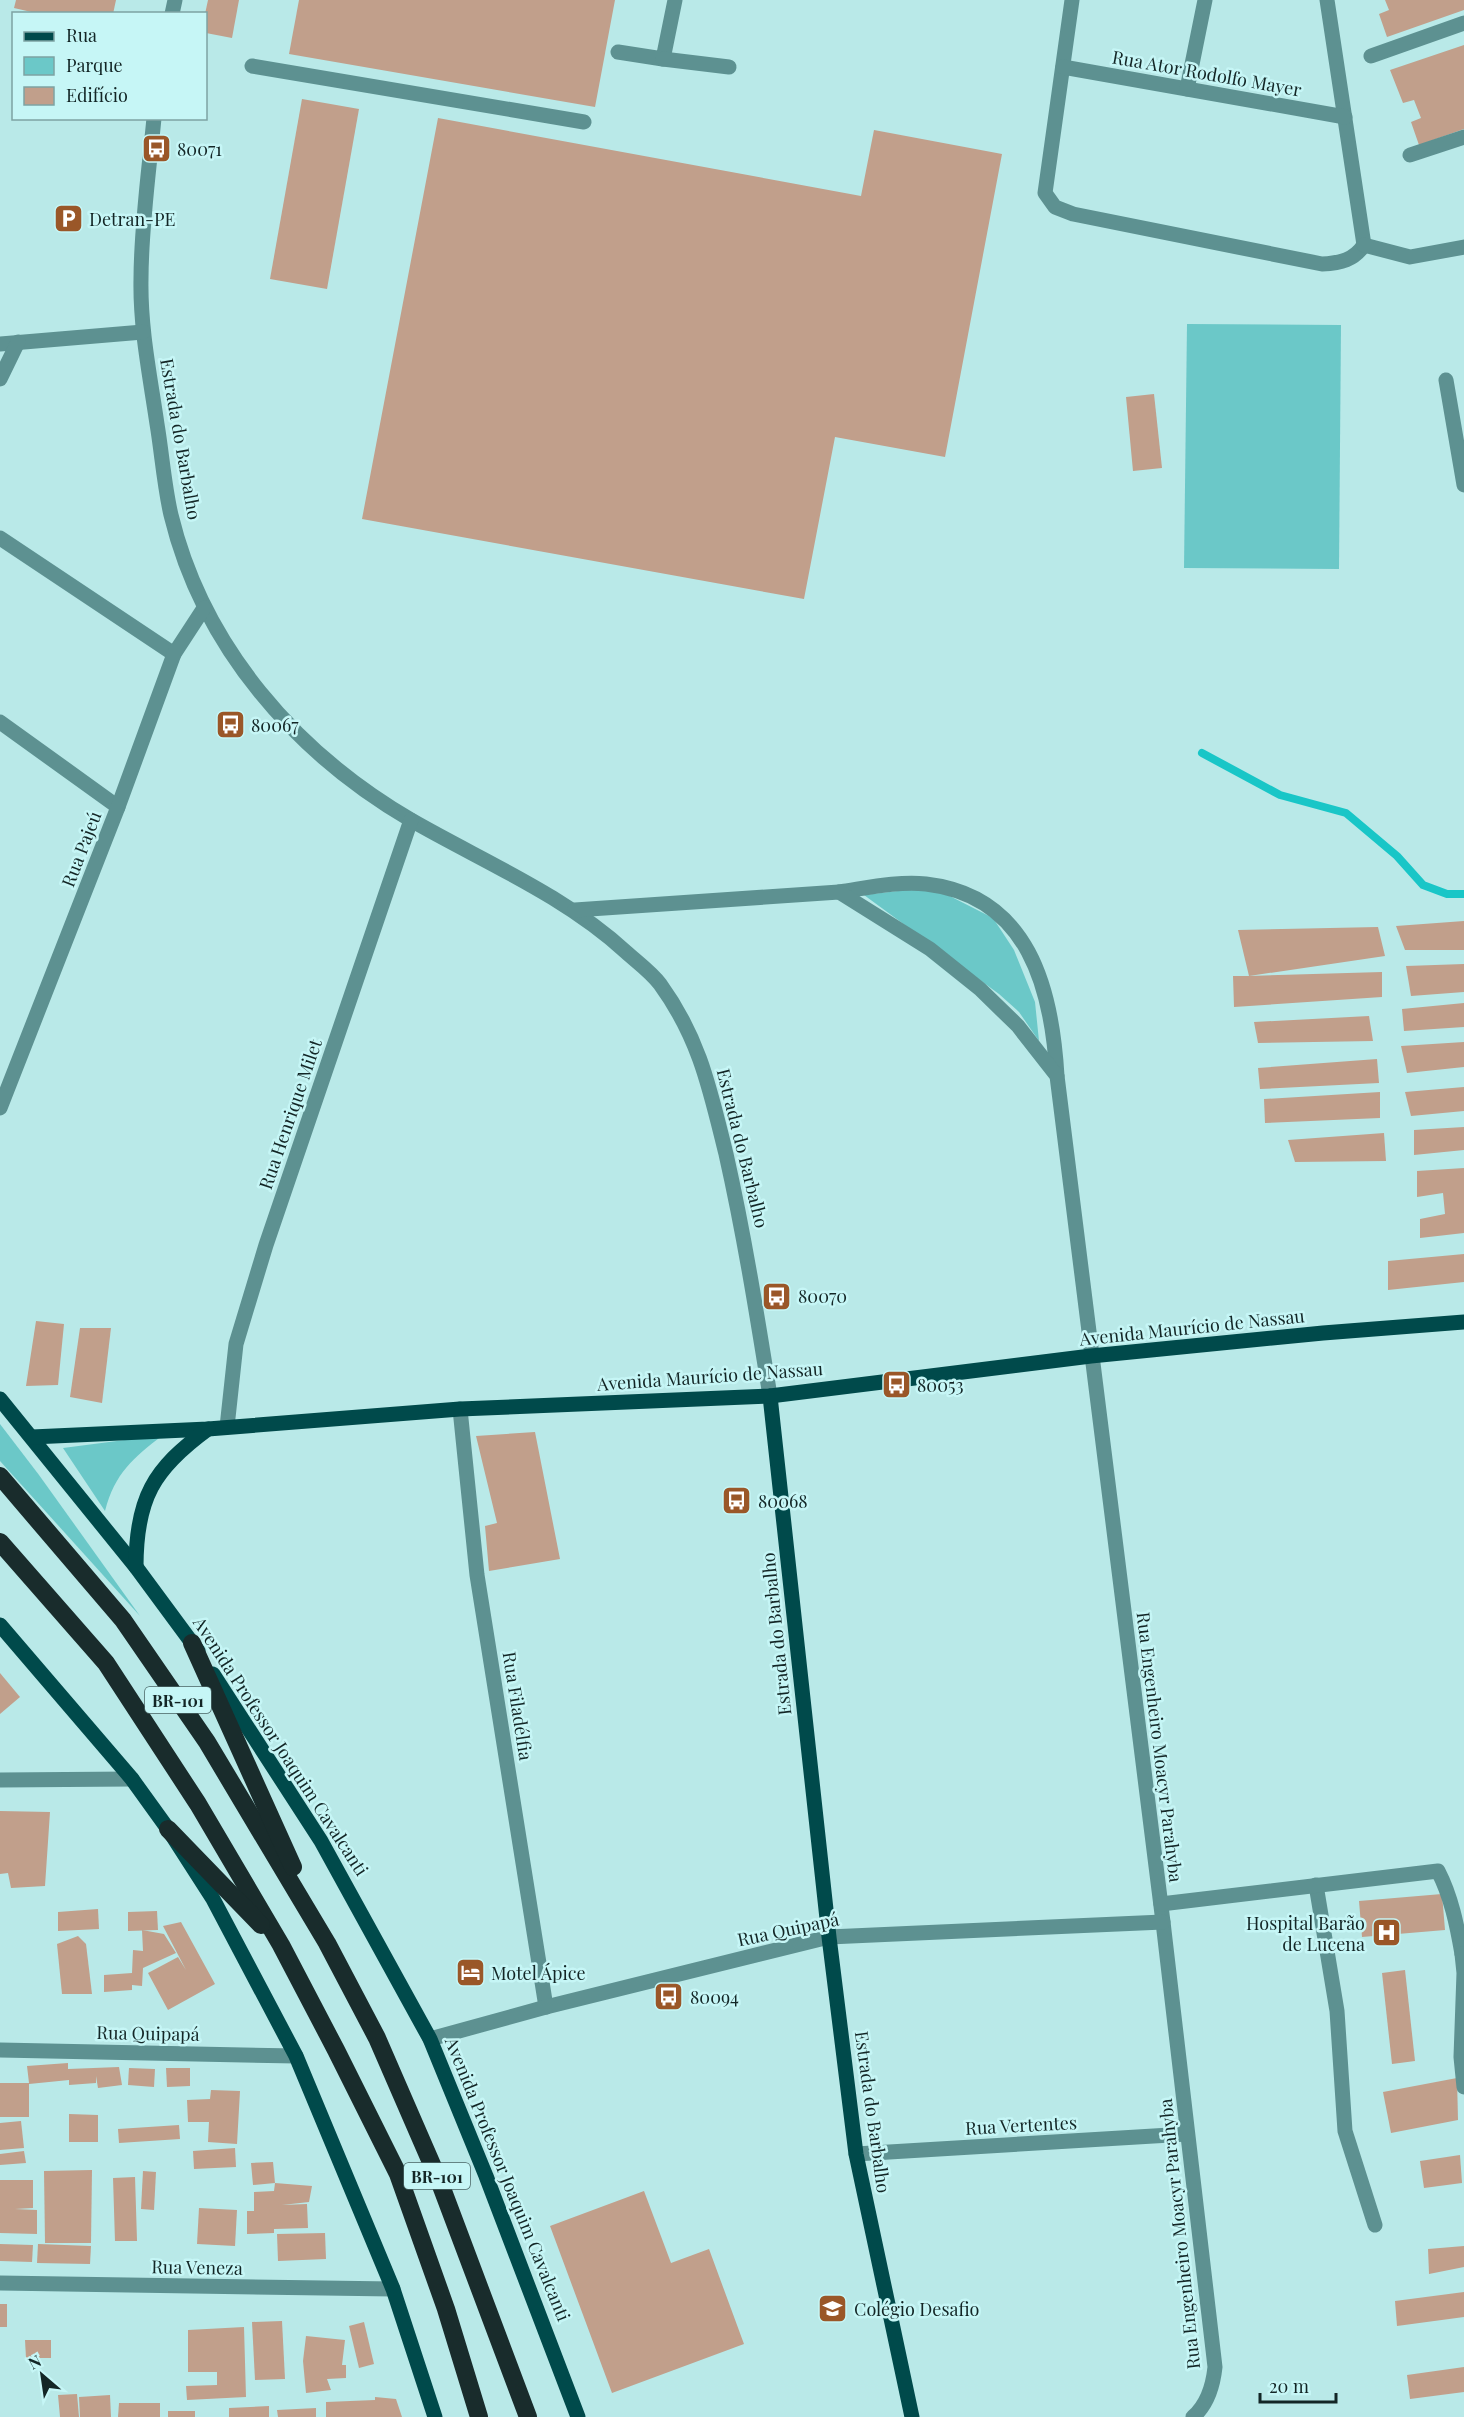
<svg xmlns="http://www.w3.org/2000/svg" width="1464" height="2417" viewBox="0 0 1464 2417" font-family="'Playfair Display',serif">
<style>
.green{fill:#6bc8c8}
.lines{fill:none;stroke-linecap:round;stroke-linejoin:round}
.stream{stroke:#19c6c7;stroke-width:8}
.building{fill:#c19f8b}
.minor{stroke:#5d9191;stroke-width:15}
.major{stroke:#004a4b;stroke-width:15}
.highway{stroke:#192c2c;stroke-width:18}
.labels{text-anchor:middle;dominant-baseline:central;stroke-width:5;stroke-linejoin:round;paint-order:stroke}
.shield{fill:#c6f6f6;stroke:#496464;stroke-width:1.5}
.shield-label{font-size:16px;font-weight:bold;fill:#132626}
.street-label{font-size:18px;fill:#132626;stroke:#c6f6f6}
.poi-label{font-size:18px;fill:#132626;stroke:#c6f6f6;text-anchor:start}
</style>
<rect width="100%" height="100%" fill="#b9e9e8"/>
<g class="green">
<path d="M1187,324L1341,325L1339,569L1184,568Z"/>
<path d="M932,887L993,918L1014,950L1035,1002L1039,1041L1019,1012L999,994L864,895Z"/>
<path d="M0,1424L39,1475L140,1616L0,1461Z"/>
<path d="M163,1435C133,1458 115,1473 105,1511L63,1448Z"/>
</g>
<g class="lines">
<path class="stream" d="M1202,753L1280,795L1346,813L1397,856L1423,885L1447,894H1464"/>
</g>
<g class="building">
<path d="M16,0H116L113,14H40L14,8Z"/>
<path d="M208,0H239L232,38L206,33L205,14Z"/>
<path d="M299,0H615L595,107L289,54Z"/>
<path d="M1385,0H1464V10L1387,37L1379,14L1389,10Z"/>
<path d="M1464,45V129L1419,145L1411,122L1421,118L1414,100L1403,103L1390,70Z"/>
<path d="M302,99L359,109L327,289L270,279Z"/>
<path d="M438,118L861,196L874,130L1002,154L945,457L835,437L804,599L362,519Z"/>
<path d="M1154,394L1162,468L1133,471L1126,397Z"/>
<path d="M1464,921V950H1405L1396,926Z"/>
<path d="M1378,927L1385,956L1249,976L1382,972V997L1234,1007L1233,976H1249L1238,930Z"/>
<path d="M1464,964V992L1411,996L1406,966Z"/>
<path d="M1464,1003V1027L1404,1031L1402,1009Z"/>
<path d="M1369,1016L1373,1041L1258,1043L1254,1022Z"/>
<path d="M1464,1042V1067L1407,1073L1401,1046Z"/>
<path d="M1377,1059L1379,1083L1260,1089L1258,1068Z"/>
<path d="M1464,1087V1111L1411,1116L1405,1092Z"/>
<path d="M1380,1092V1118L1265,1123L1264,1099Z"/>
<path d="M1464,1127V1150L1414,1155V1130Z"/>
<path d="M1384,1133L1386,1161L1295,1162L1288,1140Z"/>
<path d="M1464,1168V1233L1420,1238V1219L1445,1214L1443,1193L1417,1197V1171Z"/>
<path d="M1464,1254V1282L1388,1290V1261Z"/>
<path d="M36,1321L64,1324L58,1385L26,1386Z"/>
<path d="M80,1328H111L102,1403L70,1397Z"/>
<path d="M535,1432L560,1559L489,1571L485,1526L497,1523L476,1436Z"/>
<path d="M0,1673L20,1697L0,1714Z"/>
<path d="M0,1811L50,1812L45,1886L11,1888L8,1873L0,1874Z"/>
<path d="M1442,1894L1445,1930L1362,1937L1359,1901Z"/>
<path d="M98,1909L99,1929L58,1931V1912Z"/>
<path d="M157,1911L158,1930L128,1931V1912Z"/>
<path d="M181,1922L215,1984L168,2010L148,1973L178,1957L186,1970L163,1926Z"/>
<path d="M142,1930L164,1934L176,1953L143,1968L142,1986L132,1985V1990L104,1992V1975L132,1973L133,1950L143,1951Z"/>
<path d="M78,1936L86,1944L92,1994H62L57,1944Z"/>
<path d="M1405,1970L1415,2061L1392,2064L1382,1973Z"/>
<path d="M68,2063V2069L119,2067L122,2085L98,2088L96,2076V2083L69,2085V2080L29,2084V2117H0V2083H29L27,2066Z"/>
<path d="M129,2068L155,2069L154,2087L128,2085Z"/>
<path d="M166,2068H190V2086L167,2087Z"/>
<path d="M1457,2078L1458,2120L1391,2133L1383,2092Z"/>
<path d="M211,2090L240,2091L237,2144L208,2142L209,2122H188L187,2100L210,2099Z"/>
<path d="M69,2114L98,2115V2142H69Z"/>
<path d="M21,2121L24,2148L0,2150V2123Z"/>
<path d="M179,2125L180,2139L119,2143L118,2129Z"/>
<path d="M235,2148L236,2167L194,2169L193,2151Z"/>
<path d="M24,2151L26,2163L0,2165V2154Z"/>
<path d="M1460,2155L1462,2183L1424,2188L1420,2161Z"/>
<path d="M273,2162L275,2183L253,2185L251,2163Z"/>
<path d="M92,2170L91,2243H45L44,2171Z"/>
<path d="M143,2171L156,2172L154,2210L141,2209Z"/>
<path d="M135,2177L137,2241H115L113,2178Z"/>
<path d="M0,2180H33V2208L15,2209L37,2210V2234L0,2233Z"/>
<path d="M275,2183L312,2186L309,2202L282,2205L307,2204L308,2228L274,2229V2233L247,2234V2211H254V2192L274,2191Z"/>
<path d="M644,2191L671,2263L709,2249L744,2344L612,2393L550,2226Z"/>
<path d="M199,2208L237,2210L235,2246L197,2244Z"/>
<path d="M325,2233L326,2259L278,2261L277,2234Z"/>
<path d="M0,2244L33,2245L32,2262L0,2261Z"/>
<path d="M38,2244L91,2246L90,2264L37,2263Z"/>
<path d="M1464,2246V2267L1429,2274L1428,2249Z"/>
<path d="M1464,2292V2317L1397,2326L1395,2301Z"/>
<rect x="0" y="2304" width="7" height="23"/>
<path d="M282,2321L285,2379L255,2380L252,2322Z"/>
<path d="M364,2322L374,2364L359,2368L349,2326Z"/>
<path d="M244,2327L246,2397L187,2400L186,2386L217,2385V2372H188V2330Z"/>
<path d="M306,2336L345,2340L342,2365H346V2378L327,2379L331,2390L306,2393L303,2361Z"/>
<path d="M25,2340H51V2358H26Z"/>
<path d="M1464,2367V2392L1410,2399L1407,2375Z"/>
<path d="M77,2394L79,2417H60L58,2395Z"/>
<path d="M110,2395L111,2417H80L79,2397Z"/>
<path d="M375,2397L396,2399L402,2417H326V2402L375,2400Z"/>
<path d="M119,2403H160V2417H118Z"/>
<path d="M269,2406V2417H229V2408Z"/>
<path d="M316,2408V2417H278L277,2410Z"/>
<rect x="168" y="2411" width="27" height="6"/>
</g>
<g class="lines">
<g class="minor">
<path d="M1072,0L1045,193L1055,207L1073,214L1322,264C1341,263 1354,260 1364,245"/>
<path d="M1327,0L1364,245"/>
<path d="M172,14L175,0"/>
<path d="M618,52L663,59L675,0"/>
<path d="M1371,56L1464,23"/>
<path d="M663,59L729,67"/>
<path d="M252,66L584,122"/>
<path d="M1063,67L1345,117"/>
<path d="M1187,89L1205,0"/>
<path d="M154,118C149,171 141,227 141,279C140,328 150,376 157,424C162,454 164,485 171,515C203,647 296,753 411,820C484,862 564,895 626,952C637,962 651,972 660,984C700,1039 710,1090 726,1154C744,1234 757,1315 770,1396"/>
<path d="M1410,155L1464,137"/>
<path d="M1364,245L1410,257L1464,247"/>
<path d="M0,344L143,332"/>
<path d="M0,379L18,342"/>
<path d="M1446,380L1464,485"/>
<path d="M0,538L174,654"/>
<path d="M0,722L118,807"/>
<path d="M839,892C867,888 898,881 926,884C1029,896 1052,989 1057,1076"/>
<path d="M575,910L839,892L930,949L980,989L1018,1026L1057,1076L1163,1922L1215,2367C1213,2386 1208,2404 1193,2417"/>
<path d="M0,1108L118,807L174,654L204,608"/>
<path d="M460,1409L477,1575L546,2007"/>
<path d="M227,1427L236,1344L266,1245L411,820"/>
<path d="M0,1780L132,1779"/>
<path d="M1316,1885L1337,2011L1345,2131L1375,2225"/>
<path d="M1161,1904L1438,1871C1451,1896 1457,1925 1462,1954"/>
<path d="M1464,1954H1462L1464,1973L1461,2057L1464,2087"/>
<path d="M430,2039L546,2007L829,1937L1163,1922"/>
<path d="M0,2050L296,2056"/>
<path d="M856,2154L1187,2134"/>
<path d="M0,2283L393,2289"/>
</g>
<g class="major">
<path d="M770,1396L829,1937L856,2154L912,2417"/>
<path d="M0,1399L136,1567L198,1651"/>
<path d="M32,1437L208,1429L460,1409L770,1396L1091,1356L1323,1333L1464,1322"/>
<path d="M136,1567C136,1499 153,1469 208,1429"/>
<path d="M0,1625L132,1779L168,1829L213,1899L296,2056L393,2289L435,2417"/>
<path d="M213,1674L321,1841L430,2039L486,2176L578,2417"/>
</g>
<g class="highway">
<path d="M0,1476L123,1620L207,1742L327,1943L377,2038L440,2183L528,2417"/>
<path d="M0,1542L106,1663L198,1804L281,1945L336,2050L398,2174L446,2309L479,2417"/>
<path d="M192,1643L293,1867"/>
<path d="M168,1829L261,1925"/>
</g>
</g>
<defs>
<symbol id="bus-square" viewBox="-11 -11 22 22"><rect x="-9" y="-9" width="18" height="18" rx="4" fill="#9a5728" stroke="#c6f6f6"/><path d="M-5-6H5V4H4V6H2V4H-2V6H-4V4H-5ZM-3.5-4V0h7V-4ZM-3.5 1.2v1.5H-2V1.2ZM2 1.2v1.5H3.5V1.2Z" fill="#fff"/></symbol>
<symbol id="parking-square" viewBox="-11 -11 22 22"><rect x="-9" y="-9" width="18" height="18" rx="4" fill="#9a5728" stroke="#c6f6f6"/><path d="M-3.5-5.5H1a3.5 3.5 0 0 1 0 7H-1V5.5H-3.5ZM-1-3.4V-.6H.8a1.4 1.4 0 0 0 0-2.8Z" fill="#fff"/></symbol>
<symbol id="hospital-square" viewBox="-11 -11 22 22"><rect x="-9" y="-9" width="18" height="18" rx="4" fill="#9a5728" stroke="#c6f6f6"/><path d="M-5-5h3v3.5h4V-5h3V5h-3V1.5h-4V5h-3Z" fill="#fff"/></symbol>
<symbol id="hotel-square" viewBox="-11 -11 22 22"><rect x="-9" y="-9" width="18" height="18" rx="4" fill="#9a5728" stroke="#c6f6f6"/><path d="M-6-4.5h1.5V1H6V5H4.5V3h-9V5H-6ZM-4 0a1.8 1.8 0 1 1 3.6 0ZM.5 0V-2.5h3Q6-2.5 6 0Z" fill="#fff"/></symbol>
<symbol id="school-square" viewBox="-11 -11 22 22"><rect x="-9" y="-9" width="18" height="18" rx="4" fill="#9a5728" stroke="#c6f6f6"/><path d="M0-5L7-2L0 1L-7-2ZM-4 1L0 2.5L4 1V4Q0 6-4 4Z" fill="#fff"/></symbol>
</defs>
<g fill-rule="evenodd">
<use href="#bus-square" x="140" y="132" width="33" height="33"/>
<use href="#parking-square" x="52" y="202" width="33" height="33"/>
<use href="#bus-square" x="214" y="708" width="33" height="33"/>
<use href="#bus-square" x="760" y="1280" width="33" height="33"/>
<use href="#bus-square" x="880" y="1368" width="33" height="33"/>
<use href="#bus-square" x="720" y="1484" width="33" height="33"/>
<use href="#hospital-square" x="1370" y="1916" width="33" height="33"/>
<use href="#hotel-square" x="454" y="1956" width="33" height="33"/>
<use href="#bus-square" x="652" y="1980" width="33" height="33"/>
<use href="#school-square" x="816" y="2292" width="33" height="33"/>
</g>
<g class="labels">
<g class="shield">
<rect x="145" y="1687" width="66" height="26" rx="4.5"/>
<rect x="404" y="2163" width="66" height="26" rx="4.5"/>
</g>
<g class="shield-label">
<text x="178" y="1700">BR-101</text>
<text x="437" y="2176">BR-101</text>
</g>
<g class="street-label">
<text transform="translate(1207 73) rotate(10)">Rua Ator Rodolfo Mayer</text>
<text transform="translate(181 439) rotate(80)">Estrada do Barbalho</text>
<text transform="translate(81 849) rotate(-69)">Rua Pajeú</text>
<text transform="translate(290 1114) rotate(-71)">Rua Henrique Milet</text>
<text transform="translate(743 1148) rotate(76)">Estrada do Barbalho</text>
<text transform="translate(1192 1327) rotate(-6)">Avenida Maurício de Nassau</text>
<text transform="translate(710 1376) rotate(-4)">Avenida Maurício de Nassau</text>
<text transform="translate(776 1634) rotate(-96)">Estrada do Barbalho</text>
<text transform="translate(518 1706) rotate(81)">Rua Filadélfia</text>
<text transform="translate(281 1746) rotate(57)">Avenida Professor Joaquim Cavalcanti</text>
<text transform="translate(1160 1747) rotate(83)">Rua Engenheiro Moacyr Parahyba</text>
<text transform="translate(788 1929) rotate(-12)">Rua Quipapá</text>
<text transform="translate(148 2033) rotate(1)">Rua Quipapá</text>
<text transform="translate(873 2112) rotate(82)">Estrada do Barbalho</text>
<text transform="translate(1021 2125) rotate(-3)">Rua Vertentes</text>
<text transform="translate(508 2179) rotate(68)">Avenida Professor Joaquim Cavalcanti</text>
<text transform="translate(1179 2234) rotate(-96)">Rua Engenheiro Moacyr Parahyba</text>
<text transform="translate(197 2267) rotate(1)">Rua Veneza</text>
</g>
<g class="poi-label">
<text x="177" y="149">80071</text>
<text x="89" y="219">Detran-PE</text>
<text x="251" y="725">80067</text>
<text x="798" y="1296">80070</text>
<text x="917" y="1385">80053</text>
<text x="758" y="1501">80068</text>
<text x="1365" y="1923" text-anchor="end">Hospital Barão<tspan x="1365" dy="21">de Lucena</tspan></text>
<text x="491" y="1973">Motel Ápice</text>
<text x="690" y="1997">80094</text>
<text x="854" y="2309">Colégio Desafio</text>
</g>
</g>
<rect x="12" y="12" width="195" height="108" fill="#c6f6f6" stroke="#7ea3a3" stroke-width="1.5"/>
<rect x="24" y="32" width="30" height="9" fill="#004a4b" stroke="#7ea3a3" stroke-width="1.5"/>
<text x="66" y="42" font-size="18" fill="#132626">Rua</text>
<rect x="24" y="57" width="30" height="18" fill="#6bc8c8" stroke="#7ea3a3" stroke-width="1.5"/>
<text x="66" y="72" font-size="18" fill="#132626">Parque</text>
<rect x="24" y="87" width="30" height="18" fill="#c19f8b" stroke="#7ea3a3" stroke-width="1.5"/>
<text x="66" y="102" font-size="18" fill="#132626">Edifício</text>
<g transform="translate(42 2375) rotate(331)" stroke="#c6f6f6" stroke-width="4.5" paint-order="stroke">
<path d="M0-4.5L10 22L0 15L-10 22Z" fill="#132626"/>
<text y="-9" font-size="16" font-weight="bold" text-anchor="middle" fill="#132626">N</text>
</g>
<path d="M1260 2393v9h76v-9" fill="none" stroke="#132626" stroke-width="3"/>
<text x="1269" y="2393" font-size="18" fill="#132626" stroke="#c6f6f6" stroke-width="4.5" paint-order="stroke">20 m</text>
</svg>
